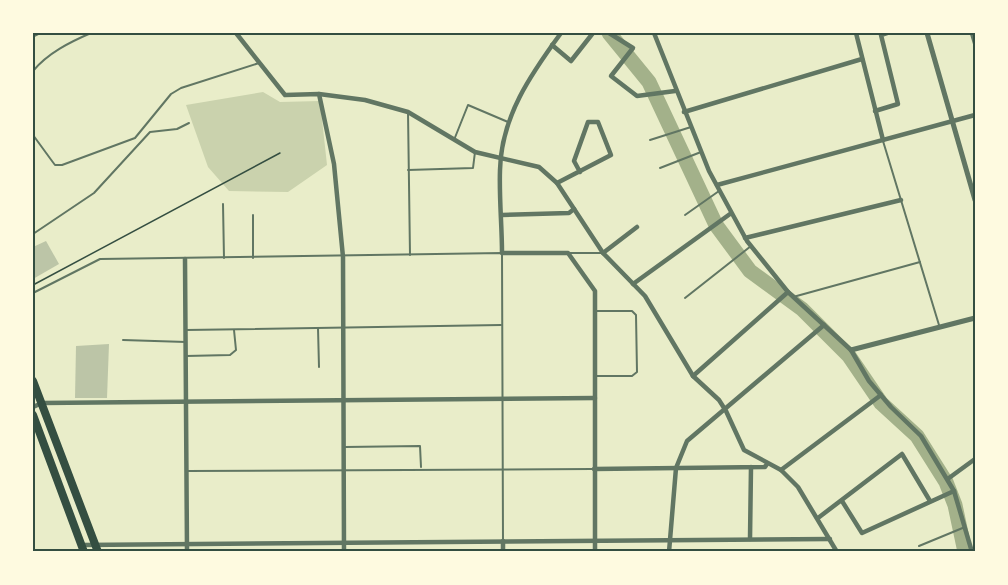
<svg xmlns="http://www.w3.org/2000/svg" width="1008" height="585" viewBox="0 0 1008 585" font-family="Ubuntu,sans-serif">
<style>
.green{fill:#cad2ad}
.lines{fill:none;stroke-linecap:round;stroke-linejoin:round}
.river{stroke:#a3b18a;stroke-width:15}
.building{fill:#bcc5a7}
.path{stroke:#344e41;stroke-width:1.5}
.service{stroke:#617663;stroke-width:2}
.minor{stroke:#617663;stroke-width:4.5}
.tertiary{stroke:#617663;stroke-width:5}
.trunk{stroke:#344e41;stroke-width:8}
.neatline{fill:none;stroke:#344e41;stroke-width:2}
</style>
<rect width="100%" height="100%" fill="#e9edc9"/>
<path class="green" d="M263,92L280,102L320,101L327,165L288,192L229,191L208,167L186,105Z"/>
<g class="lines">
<path class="river" d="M609,33L649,82L716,225L750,271L802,309L849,356L881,403L917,436L946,482L955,505L965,552"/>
</g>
<g class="building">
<path d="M46,241L59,264L33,279V247Z"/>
<path d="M109,344L107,398H75L76,346Z"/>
</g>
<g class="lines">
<path class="path" d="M33,285L280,153"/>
<g class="service">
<path d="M33,71C48,53 70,42 91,33"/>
<path d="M408,112L410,255"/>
<path d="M33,135L52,161L55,165H62L135,138L171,94L181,88L259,63"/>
<path d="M454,140L468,105L508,122"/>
<path d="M650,140L691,127"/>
<path d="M883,141L939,325"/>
<path d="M660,168L701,152"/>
<path d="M408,170L473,168L475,152"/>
<path d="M223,204L224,258"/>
<path d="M685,215L719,191"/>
<path d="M33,234L94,193L150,132L177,129L189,123"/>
<path d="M568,253H601"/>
<path d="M253,258V215"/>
<path d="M33,293L100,259L502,253L503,541"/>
<path d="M793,297L920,262"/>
<path d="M685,298L751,246"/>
<path d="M318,328L319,367"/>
<path d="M186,330L501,325"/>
<path d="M123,340L186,342"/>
<path d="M186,356L230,355L236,350L234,330"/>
<path d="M595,376H632L637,372L636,315L632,311H597"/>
<path d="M345,447L420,446L421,467"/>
<path d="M187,471L592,469"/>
<path d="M919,546L965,527"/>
</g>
<g class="minor">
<path d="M236,33L285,95L319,94L334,164L343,257L344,552"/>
<path d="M561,33C531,74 501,117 500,170C499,198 502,226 502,253H568L595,291V552"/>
<path d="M609,33L633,48L611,76L637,96L675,91"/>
<path d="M654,33L709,171L747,241L788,292L851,350L869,381L891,407L921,436L954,491L972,552"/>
<path d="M856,33L883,140"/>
<path d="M972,33L975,43"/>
<path d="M552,45L571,61L593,33"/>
<path d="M319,94L365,100L408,112L475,152L539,167L557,183L603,253L645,296L693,376L719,400L726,411L744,450L781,470L798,487L837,552"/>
<path d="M875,111L898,104L881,35L887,33"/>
<path d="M684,112L862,59"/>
<path d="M557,183L611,155L598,122H588L574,161L580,172"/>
<path d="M717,185L975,115"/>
<path d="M502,215L569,213L574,209"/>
<path d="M745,238L901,200"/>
<path d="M603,253L637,227"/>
<path d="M185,259L187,552"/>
<path d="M633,284L730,214"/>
<path d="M693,376L788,292"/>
<path d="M33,407L42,403L595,398"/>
<path d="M594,469L765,467L767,464"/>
<path d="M781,470L881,395"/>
<path d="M949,478L975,459"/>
<path d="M842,501L862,533L954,491"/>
<path d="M818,518L902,454L930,501"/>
<path d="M750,539L751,467"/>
<path d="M503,541V552"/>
<path d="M82,545L830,539"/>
<path d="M669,552L676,468L687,441L824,325"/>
</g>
<g class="tertiary">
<path d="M927,33L975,200"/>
<path d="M33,35L37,33"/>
<path d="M851,350L975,318"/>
</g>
<g class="trunk">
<path d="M33,381L98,552"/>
<path d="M33,415L84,552"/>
</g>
</g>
<rect width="1008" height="585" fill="none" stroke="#fefae0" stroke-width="69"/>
<rect x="34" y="34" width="940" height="516" class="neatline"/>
</svg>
